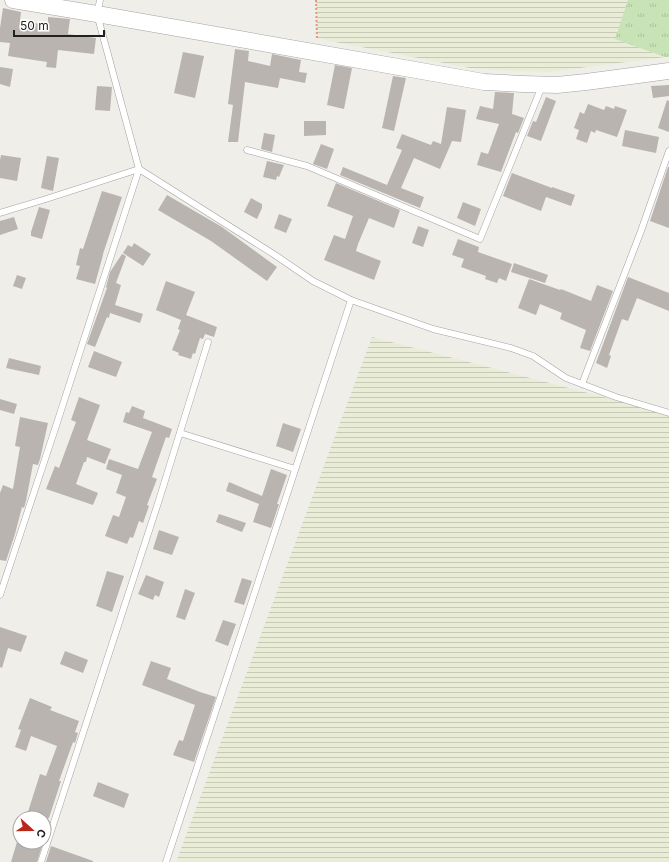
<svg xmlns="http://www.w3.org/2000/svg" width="669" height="862" viewBox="0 0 669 862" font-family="Inter,sans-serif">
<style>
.farmland{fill:url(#farmland-rules)}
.grass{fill:url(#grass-tufts)}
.building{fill:#b9b4af}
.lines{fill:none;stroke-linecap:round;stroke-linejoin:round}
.service-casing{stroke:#a2a2a2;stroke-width:7}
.tertiary-casing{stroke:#a2a2a2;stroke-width:17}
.path{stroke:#e99581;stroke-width:2;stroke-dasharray:2 2;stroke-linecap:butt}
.service{stroke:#fff;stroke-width:6}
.tertiary{stroke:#fff;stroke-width:16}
</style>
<defs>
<pattern id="farmland-rules" width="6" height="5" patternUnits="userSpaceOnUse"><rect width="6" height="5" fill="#e9ecd7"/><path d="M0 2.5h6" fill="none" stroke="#c8cab8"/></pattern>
<pattern id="grass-tufts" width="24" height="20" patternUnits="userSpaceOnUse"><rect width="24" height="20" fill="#c8e3b6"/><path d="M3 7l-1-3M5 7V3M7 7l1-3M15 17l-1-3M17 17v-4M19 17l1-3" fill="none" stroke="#acc29c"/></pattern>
</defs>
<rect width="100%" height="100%" fill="#f0eee9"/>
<g class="farmland">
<path d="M316,0H628L616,39L665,57L549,72L512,71L470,68L325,40L317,38Z"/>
<path d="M372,337L669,414V862H176Z"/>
</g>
<path class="grass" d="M628,0H669V57H665L615,39Z"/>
<g class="building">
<path d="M3,8L21,12L20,21L48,25V17L70,19L68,34L96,38L94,54L58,50L56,68L46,67L47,62L8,56L10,43L0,42V28Z"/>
<path d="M235,49L249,51L248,61L270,66L272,54L301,60L299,72L307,73L305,83L280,78L278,88L245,82L238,142H228L233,105L228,104Z"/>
<path d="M183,52L204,56L195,98L174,93Z"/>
<path d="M335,65L352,68L344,109L327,105Z"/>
<path d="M0,67L13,69L10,87L0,84Z"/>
<path d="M393,76L406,78L394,131L382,128Z"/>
<path d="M669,85V96L653,98L651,86Z"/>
<path d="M97,86L112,87L110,111L95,110Z"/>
<path d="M495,92L514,93L512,114L524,118L518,133L516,132L501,172L477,165L481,152L488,154L499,124L476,119L480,106L493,109Z"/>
<path d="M546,97L556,101L541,141L527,136L533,121L536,122Z"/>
<path d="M667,100L669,101V132L658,128Z"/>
<path d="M588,104L604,110L606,106L614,109L615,106L627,110L617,137L596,130L595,133L591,131L587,143L576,139L579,130L574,128L580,112L584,114Z"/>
<path d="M447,107L466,110L461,142L452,141L440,169L414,158L401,188L424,197L420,208L340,175L343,167L387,185L402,150L396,148L402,134L431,145L433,141L441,144Z"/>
<path d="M304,121H326V135L304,136Z"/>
<path d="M625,130L659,137L656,153L622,146Z"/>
<path d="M264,133L275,135L272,152L261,149Z"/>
<path d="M321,144L334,149L327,169L313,164Z"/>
<path d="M1,155L21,158L17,181L0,178V160Z"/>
<path d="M47,156L59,158L53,191L41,188Z"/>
<path d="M267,161L284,165L279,177L277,176L276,180L263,177Z"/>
<path d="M668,167H669V228L650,221Z"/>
<path d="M512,173L552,188V187L575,195L571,206L546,197L541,211L503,196Z"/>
<path d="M336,183L400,210L394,228L369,218L358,244L356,251L381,261L374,280L324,260L334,235L345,239L353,216L327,206Z"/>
<path d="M102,191L122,197L103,254V255L95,284L76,279L80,266L76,265L80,248L83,249Z"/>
<path d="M167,195L222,227L277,267L267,281L211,241L158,210Z"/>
<path d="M251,198L262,204V208L257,219L244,212Z"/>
<path d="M463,202L481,209L475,226L457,218Z"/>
<path d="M39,207L50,210L42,239L31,236V232Z"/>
<path d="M279,214L292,219L286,233L274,228Z"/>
<path d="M14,217L18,229L0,235V221Z"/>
<path d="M418,226L429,230L423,247L412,243Z"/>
<path d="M458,239L479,247L478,252L512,264L506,281L499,278L497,283L485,279L486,276L461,267L464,259L452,255Z"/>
<path d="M134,243L151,254L143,266L123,253L128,245L132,247Z"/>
<path d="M122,254L126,256L116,283L121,285L115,305L143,314L140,323L110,313L109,318L107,317L95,347L87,344L103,299L107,288L106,287L110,272Z"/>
<path d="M514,263L548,275L545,283L511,272Z"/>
<path d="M17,275L26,278L22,289L13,286Z"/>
<path d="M628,277L669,293V311L637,298L628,321L622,319L609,355L611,356L607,368L596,363Z"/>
<path d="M529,279L560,290L561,289L591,301L597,285L613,291L590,351L580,348L586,330L560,319L562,313L540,304L536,315L518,308Z"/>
<path d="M166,281L195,292L186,315L217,327L214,337L205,334L203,339L200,338L195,354L193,353L191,359L178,355L179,353L172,350L180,330L178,329L181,320L156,310Z"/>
<path d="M94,351L122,362L116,377L88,367Z"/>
<path d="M9,358L41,366L39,375L6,368Z"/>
<path d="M79,397L100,405L87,440L111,449L105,464L87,457L86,462H84L76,484L98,493L93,505L46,489L55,466L59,468L76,422L71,420Z"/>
<path d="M0,399L17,404L14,414L0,410Z"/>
<path d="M132,406L145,411L143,418L172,429L169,438L166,437L152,477L157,479L147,505L149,506L143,523L139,521L133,538L130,537L127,544L105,536L113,515L119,517L126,497L116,493L122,475L106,469L109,459L138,469L152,432L123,422L126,412L129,413Z"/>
<path d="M20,417L48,423L40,459L38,465L33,464L26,501L24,508L22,507L15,534L6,561L0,560V493L3,485L13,489L20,447L15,446Z"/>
<path d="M283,423L301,429L293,452L276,446Z"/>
<path d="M271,469L287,475L277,504H279L271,528L253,522L259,504L226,491L229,482L262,496Z"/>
<path d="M219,514L246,523L242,532L216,522Z"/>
<path d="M159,530L179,537L172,555L153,549Z"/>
<path d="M107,571L124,576L112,612L96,606Z"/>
<path d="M146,575L164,582L159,597L155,595L153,600L138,594Z"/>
<path d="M242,578L252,581L244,605L234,602Z"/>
<path d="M185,589L195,593L185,620L176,617Z"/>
<path d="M223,620L236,624L228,646L215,641Z"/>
<path d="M0,627L27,636L21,652L8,648L2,668L0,667Z"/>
<path d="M65,651L88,660L83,673L60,664Z"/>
<path d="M151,661L171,668L167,679L200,692L216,697L194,762L173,755L179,740L183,741L195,705L142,685Z"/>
<path d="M30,698L52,707L50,710L79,721L75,732L78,733L75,743L73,742L59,781H61L49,818H26L40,774L46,776L57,746L31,736L26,751L15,747L21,730L18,729Z"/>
<path d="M98,782L129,794L124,808L93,796Z"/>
<path d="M17,842L43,843L37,862H11Z"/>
<path d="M51,846L93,861V862H46Z"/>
</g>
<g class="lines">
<defs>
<g id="service">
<path d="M247,150L307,166L480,239L542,86"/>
<path d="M0,213L46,199L139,169L275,255L313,281L351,300L166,862"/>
<path d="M351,300L433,329L511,348L533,356L566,378L616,397L669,413"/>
<path d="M582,384L641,231L669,151"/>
<path d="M180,433L295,469"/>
<path d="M0,595L55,429L139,169L97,14L100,0"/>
<path d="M41,862L159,500L208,342"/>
</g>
<path id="tertiary" d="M13,0L97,14L484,82L523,84L557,85L586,82L669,71"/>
</defs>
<use href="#service" class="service-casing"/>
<use href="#tertiary" class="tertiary-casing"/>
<path class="path" d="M316,0L317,39"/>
<use href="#service" class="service"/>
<use href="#tertiary" class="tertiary"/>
</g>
<g transform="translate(32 830) rotate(111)"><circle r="19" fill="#ffffff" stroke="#a6a6a6"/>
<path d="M0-3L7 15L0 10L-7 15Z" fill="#b9281a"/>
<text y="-6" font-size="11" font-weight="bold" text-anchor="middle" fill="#212121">С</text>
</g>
<path d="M14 30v6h90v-6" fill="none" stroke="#212121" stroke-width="2"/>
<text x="20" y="30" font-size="12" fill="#212121" stroke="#ffffff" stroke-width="3" paint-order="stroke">50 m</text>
</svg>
